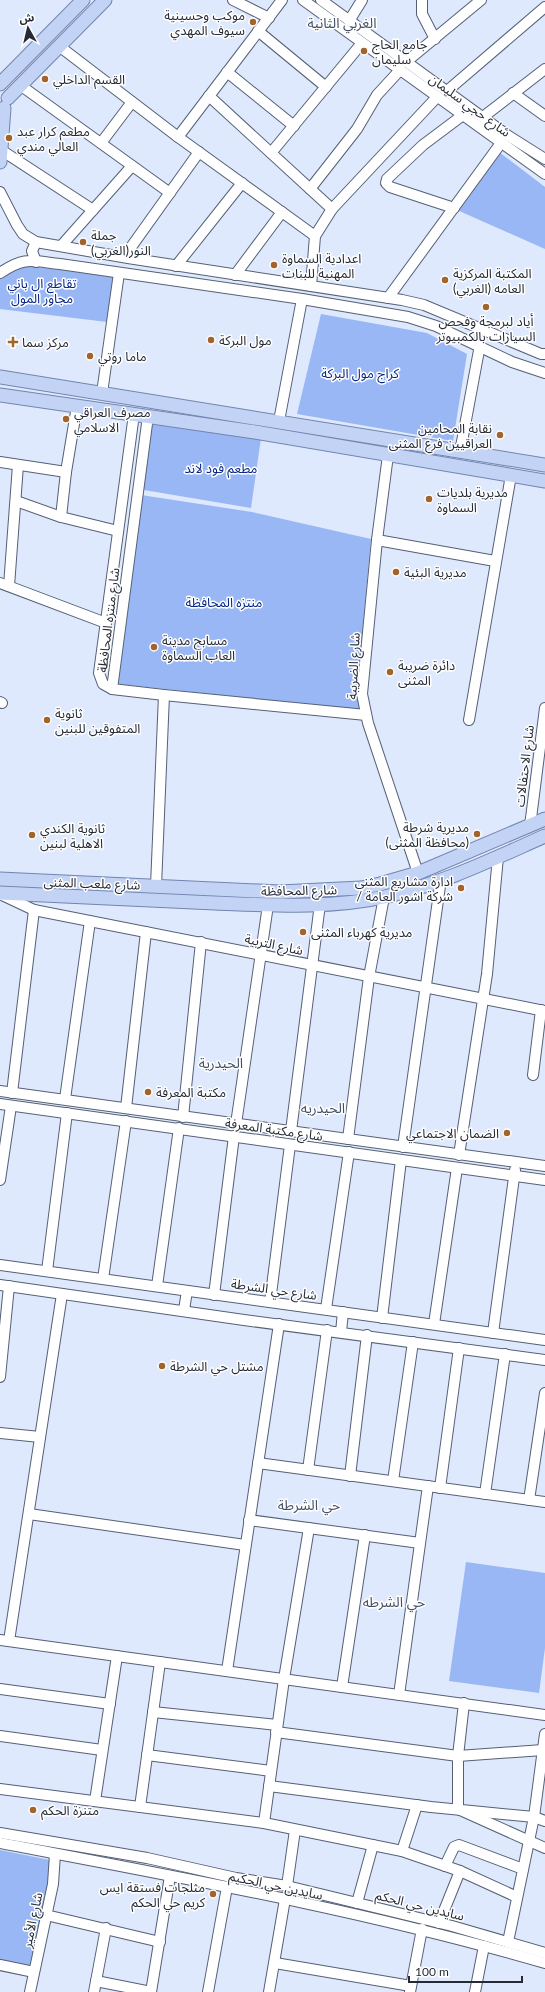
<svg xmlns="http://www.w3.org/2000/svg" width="545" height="1992" viewBox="0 0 545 1992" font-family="Lato,'Noto Sans Arabic',sans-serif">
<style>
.green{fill:#99b7f4}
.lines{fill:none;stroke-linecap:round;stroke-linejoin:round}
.minor-casing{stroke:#556076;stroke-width:12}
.major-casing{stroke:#7285ae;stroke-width:15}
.minor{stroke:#fff;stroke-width:10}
.major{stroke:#c3d3f6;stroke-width:13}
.poi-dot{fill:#a2642a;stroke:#fff;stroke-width:1.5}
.labels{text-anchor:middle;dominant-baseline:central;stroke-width:3;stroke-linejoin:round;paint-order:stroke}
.poi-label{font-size:13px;fill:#262a34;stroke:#fff;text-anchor:start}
.street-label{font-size:13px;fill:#262a34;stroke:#fff}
.park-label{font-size:13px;fill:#072582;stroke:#fff}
.neighbourhood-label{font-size:14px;fill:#444f64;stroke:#fff}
</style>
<rect width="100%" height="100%" fill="#dee9fd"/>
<g class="green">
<path d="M499,152L545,187V249L457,210Z"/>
<path d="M24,265L113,277L107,322L0,309V279Z"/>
<path d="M321,314L427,333L467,354L453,441L297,414Z"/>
<path d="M152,423L261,438L251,508L138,489Z"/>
<path d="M141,495L252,512L371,539L357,689L360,710L118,684Z"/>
<path d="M466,1562L545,1573V1648L539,1693L449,1681Z"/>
<path d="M0,1850L50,1860L51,1868L32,1968L0,1962Z"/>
</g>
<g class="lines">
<defs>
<g id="minor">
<path d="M233,0L269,18"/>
<path d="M303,0L545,174"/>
<path d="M321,0L507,135L545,159"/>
<path d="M422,0V14L435,39"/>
<path d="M349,21L362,0"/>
<path d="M258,31L326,87"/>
<path d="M59,46L178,137L315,236"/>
<path d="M406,62L481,0"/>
<path d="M227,72L294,126"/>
<path d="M20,85L170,193"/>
<path d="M447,91L545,7"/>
<path d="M513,93L545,116"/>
<path d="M209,96L332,209"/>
<path d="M483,117L545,69"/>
<path d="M178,137L282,0"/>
<path d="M101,143L132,102"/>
<path d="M1,150L93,210"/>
<path d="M271,153L362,43"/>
<path d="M310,189L357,129L377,95L400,70"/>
<path d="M0,192L17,225L23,234L36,242L128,258L402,300L424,305L541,354H545"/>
<path d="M454,208L390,187L386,183L387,179L423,145L463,115"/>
<path d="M61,246L132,166"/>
<path d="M124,257L199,152"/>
<path d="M36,262L32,251L36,242"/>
<path d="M176,266L242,183"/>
<path d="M0,273C25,256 32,261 60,264L302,299L408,317L436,326L512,362L545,373"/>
<path d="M235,275L282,212"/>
<path d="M311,286L315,236L332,209L437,97"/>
<path d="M388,298L501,143"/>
<path d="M102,393L119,273"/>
<path d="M134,414L99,673L103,684L112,689L164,695L366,715"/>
<path d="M279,421L302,299"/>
<path d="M460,452L480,345"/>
<path d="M388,455L377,540L362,694L368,723L418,873"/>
<path d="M0,462L66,472"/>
<path d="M16,501L61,517L118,531"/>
<path d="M61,517L66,472L77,406"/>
<path d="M377,540L495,561"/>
<path d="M0,583L106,623"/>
<path d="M9,586L18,465"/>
<path d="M112,689L148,416"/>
<path d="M0,702L2,703"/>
<path d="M469,720L511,475"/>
<path d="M530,826L545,708"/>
<path d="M156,886L164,695"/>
<path d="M0,894L34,910L545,1011"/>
<path d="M533,1075L541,1010"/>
<path d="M0,1091L545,1166"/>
<path d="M12,1093L34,910"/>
<path d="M65,1099L90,921"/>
<path d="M0,1104L545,1180"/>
<path d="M126,1108L146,932"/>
<path d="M183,1117L201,942"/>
<path d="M236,1124L268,905"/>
<path d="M291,1131L320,904"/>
<path d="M348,1139L369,977L384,897"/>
<path d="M403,1147L441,879"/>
<path d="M459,1155L487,974L498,857"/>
<path d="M0,1180L11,1106"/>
<path d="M0,1265L545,1340"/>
<path d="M47,1271L67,1113"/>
<path d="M103,1279L126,1121"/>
<path d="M0,1285L244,1320L545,1360"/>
<path d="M157,1286L179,1128"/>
<path d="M214,1295L234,1136"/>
<path d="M270,1302L290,1145"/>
<path d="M326,1309L349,1152"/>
<path d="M184,1310L187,1291"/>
<path d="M382,1318L401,1160"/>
<path d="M434,1324L457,1168"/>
<path d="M341,1332L343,1312"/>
<path d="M493,1333L515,1170"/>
<path d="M0,1377L9,1286"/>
<path d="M0,1433L40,1437"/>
<path d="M258,1463L545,1502"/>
<path d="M308,1470L327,1330"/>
<path d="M350,1476L367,1335"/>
<path d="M393,1481L413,1342"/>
<path d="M440,1488L459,1348"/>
<path d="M485,1494L505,1354"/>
<path d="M529,1500L545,1393"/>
<path d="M29,1514L245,1545"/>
<path d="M249,1520L420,1543"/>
<path d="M0,1640L545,1715"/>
<path d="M9,1641L62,1294"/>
<path d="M227,1671L279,1324"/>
<path d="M342,1687L365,1535"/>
<path d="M0,1689L110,1704"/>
<path d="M399,1695L428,1486"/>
<path d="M464,1703L458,1756V1809L545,1848"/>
<path d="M153,1712L277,1725"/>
<path d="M276,1732L458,1756L543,1750"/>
<path d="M0,1736L102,1750"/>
<path d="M147,1755L271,1771"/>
<path d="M269,1786L431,1807L534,1817L545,1821"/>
<path d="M0,1789L264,1823L402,1851L460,1871L517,1897"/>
<path d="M95,1801L117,1656"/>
<path d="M140,1807L160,1662"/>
<path d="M264,1823L284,1679L309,1528"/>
<path d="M0,1833L147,1858L236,1878L287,1886L452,1926L545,1953"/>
<path d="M0,1843C183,1878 367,1911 545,1963"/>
<path d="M402,1851L417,1805"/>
<path d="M445,1866L454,1847L459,1845L523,1869"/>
<path d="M287,1886L295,1830"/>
<path d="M357,1903L373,1845"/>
<path d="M46,1915L160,1942"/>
<path d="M439,1923L460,1871"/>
<path d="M508,1942L534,1817L545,1734"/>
<path d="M275,1963L411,1986"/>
<path d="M0,1965L34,1972"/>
<path d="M96,1981L151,1992"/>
<path d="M30,1992L53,1884L55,1854"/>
<path d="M94,1992L106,1928"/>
<path d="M151,1992L170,1876"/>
<path d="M208,1992L227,1887"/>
<path d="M269,1992L285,1899"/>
<path d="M410,1992L422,1929"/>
<path d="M475,1992L484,1946"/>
</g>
<g id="major">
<path d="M0,84L83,0"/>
<path d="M8,98L105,0"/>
<path d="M0,162L4,108"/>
<path d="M0,377L545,465"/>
<path d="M0,395L255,432L545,481"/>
<path d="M0,879L280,892L361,888L380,884L418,873L545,819"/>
<path d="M0,893C72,896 143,900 215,903C271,905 329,909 384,897C440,885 493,859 545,836"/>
</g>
</defs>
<use href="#minor" class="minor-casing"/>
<use href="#major" class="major-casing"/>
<use href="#minor" class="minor"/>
<use href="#major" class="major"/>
</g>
<g class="poi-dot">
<circle cx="253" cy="22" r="4"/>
<circle cx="364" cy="51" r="4"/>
<circle cx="45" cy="79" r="4"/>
<circle cx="9" cy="138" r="4"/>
<circle cx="83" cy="242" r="4"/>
<circle cx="274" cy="265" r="4"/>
<circle cx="445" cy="280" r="4"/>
<circle cx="486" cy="307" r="4"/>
<circle cx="211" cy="340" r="4"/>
<path d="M11 336h4v4h4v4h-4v4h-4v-4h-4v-4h4z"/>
<circle cx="90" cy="356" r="4"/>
<circle cx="66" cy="419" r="4"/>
<circle cx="500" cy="435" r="4"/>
<circle cx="429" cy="499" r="4"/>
<circle cx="396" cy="572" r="4"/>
<circle cx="154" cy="647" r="4"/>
<circle cx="390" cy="672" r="4"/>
<circle cx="47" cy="720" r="4"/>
<circle cx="477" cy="834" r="4"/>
<circle cx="32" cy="835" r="4"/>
<circle cx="461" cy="888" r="4"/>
<circle cx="303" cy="932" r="4"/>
<circle cx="148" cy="1092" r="4"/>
<circle cx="507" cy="1133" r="4"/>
<circle cx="162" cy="1366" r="4"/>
<circle cx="33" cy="1810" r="4"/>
<circle cx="213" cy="1894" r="4"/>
</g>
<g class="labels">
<g class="poi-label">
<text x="245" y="15" text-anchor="end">موكب وحسينية<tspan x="245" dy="15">سيوف المهدي</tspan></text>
<text x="372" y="44">جامع الحاج<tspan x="372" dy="15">سليمان</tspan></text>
<text x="53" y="79">القسم الداخلي</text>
<text x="17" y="131">مطعم كرار عبد<tspan x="17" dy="15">العالي مندي</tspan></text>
<text x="91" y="235">جملة<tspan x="91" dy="15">النور(الغربي)</tspan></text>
<text x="282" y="258">اعدادية السماوة<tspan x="282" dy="15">المهنية للبنات</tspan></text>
<text x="453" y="273">المكتبة المركزية<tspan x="453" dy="15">العامه (الغربي)</tspan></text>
<text x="486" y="321" text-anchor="middle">أياد لبرمجة وفحص<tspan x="486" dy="15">السيارات بالكمبيوتر</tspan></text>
<text x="219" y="340">مول البركة</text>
<text x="22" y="342">مركز سما</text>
<text x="98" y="356">ماما روتي</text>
<text x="74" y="412">مصرف العراقي<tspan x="74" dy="15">الاسلامي</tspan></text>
<text x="492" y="428" text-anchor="end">نقابة المحامين<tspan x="492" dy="15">العراقيين فرع المثنى</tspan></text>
<text x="437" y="492">مديرية بلديات<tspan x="437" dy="15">السماوة</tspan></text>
<text x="404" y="572">مديرية البئية</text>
<text x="162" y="640">مسابح مدينة<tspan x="162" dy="15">العاب السماوة</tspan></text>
<text x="398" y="665">دائرة ضريبة<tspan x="398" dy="15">المثنى</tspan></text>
<text x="55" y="713">ثانوية<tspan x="55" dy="15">المتفوقين للبنين</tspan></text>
<text x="469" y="827" text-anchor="end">مديرية شرطة<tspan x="469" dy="15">(محافظة المثنى)</tspan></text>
<text x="40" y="828">ثانوية الكندي<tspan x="40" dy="15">الاهلية لبنين</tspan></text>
<text x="453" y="881" text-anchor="end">ادارة مشاريع المثنى<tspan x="453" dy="15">/ شركة اشور العامة</tspan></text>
<text x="311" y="932">مديرية كهرباء المثنى</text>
<text x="156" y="1092">مكتبة المعرفة</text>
<text x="499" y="1133" text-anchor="end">الضمان الاجتماعي</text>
<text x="170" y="1366">مشتل حي الشرطة</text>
<text x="41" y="1810">متنزة الحكم</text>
<text x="205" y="1887" text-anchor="end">مثلجات فستقة ايس<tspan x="205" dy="15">كريم حي الحكم</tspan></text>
</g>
<g class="street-label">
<text transform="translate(470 105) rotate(36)">شارع حجي سليمان</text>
<text transform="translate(108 620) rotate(-83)">شارع منتزه المحافظة</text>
<text transform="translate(353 666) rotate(-87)">شارع الضريبة</text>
<text transform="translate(524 766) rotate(-83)">شارع الاحتفالات</text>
<text transform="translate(92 883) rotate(2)">شارع ملعب المثنى</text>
<text transform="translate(299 890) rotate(-1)">شارع المحافظة</text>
<text transform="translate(274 944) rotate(12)">شارع التربية</text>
<text transform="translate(274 1129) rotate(8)">شارع مكتبة المعرفة</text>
<text transform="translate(274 1289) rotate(8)">شارع حي الشرطة</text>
<text transform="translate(276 1885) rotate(12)">سايدين حي الحكيم</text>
<text transform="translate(420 1905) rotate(14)">سايدين حي الحكم</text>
<text transform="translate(32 1920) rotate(-78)">شارع الأمير</text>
</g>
<g class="park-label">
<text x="42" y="283">تقاطع ال باني<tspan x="42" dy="15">مجاور المول</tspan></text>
<text x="360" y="373">كراج مول البركة</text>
<text x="221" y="468">مطعم فود لاند</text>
<text x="224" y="602">منتزه المحافظة</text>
</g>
<g class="neighbourhood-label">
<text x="342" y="22">الغربي الثانية</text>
<text x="221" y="1062">الحيدرية</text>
<text x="323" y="1107">الحيدريه</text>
<text x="309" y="1504">حي الشرطة</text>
<text x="394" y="1601">حي الشرطه</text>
</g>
</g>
<g transform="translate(28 28) rotate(352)" stroke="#ffffff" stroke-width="3" paint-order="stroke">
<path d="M0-3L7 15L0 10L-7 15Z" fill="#262a34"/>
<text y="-6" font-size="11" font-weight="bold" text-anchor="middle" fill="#262a34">ش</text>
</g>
<path d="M409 1976v6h113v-6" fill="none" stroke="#262a34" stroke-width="2"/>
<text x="415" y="1976" font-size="12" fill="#262a34" stroke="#ffffff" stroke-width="3" paint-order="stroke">100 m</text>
</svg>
